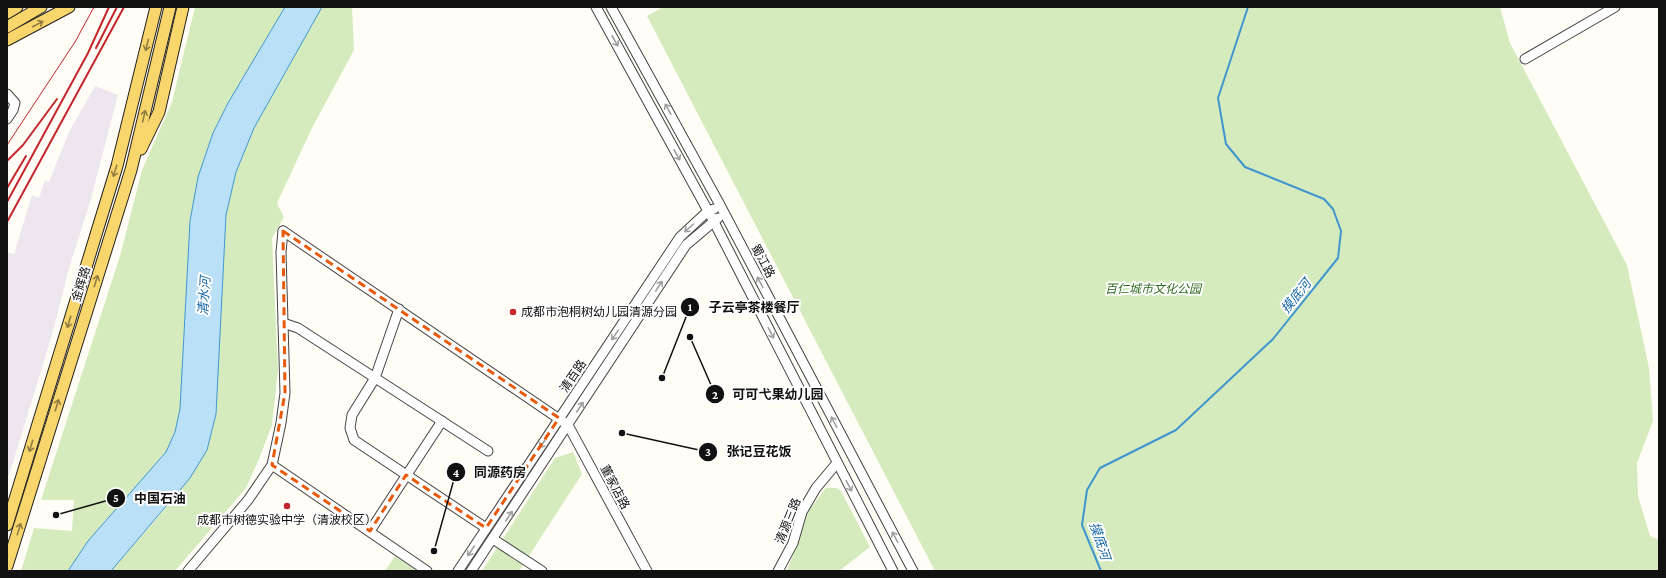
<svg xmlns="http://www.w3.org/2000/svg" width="1666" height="578" viewBox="0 0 1666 578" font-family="'Crimson Pro','Noto Sans SC',serif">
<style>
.industrial{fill:#eee6ef}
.green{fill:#d5ebbd}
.water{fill:#b9e0f7;stroke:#3f96cf}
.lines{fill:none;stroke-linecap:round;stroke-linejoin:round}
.stream{stroke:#3f96cf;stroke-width:2}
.minor-casing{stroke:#444;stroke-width:11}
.major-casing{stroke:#222;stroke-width:13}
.minor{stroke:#fff;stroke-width:9}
.major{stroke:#f9d66b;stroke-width:11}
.tram{stroke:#c4262e;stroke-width:1}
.rail{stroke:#c4262e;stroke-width:2}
.oneway{stroke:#917d42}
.oneway2{stroke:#a0a0a0}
.marked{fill:none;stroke:#e8590c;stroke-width:3;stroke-dasharray:8 5;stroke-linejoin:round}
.poi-dot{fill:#c4262e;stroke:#fff;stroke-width:1.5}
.labels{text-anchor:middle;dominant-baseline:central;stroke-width:4;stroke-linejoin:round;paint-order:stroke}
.street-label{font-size:12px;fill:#111;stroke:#fff}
.park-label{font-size:12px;font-style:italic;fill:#2f6b1f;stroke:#fff}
.poi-label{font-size:12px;fill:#111;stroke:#fff;text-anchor:start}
.water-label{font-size:13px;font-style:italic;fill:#1768a6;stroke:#fff}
.leader{fill:none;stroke:#111;stroke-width:1.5}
.callout-dot{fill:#111;stroke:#fff;stroke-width:1.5}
.mark-label{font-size:12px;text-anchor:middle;font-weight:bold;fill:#fff}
.callout-label{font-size:13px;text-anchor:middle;font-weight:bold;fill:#111;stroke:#fff;stroke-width:4;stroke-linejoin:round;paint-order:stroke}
</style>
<rect width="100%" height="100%" fill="#fffdf5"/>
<path class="industrial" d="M95,86L118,95L90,202L69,268L52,335L7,482V252L14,254L32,195L39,198L45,180L49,182L69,132Z"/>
<g class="green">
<path d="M195,7H285L228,103L213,133L190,221L180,409L175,432L166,452L88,541L68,571H21L34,528L72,531L74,500H41L120,256L142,170L172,102Z"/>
<path d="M322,7H352L354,50L312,128L277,203L284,217L272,238L278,370L272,425L259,459L246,488L175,571H111L164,510L216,414L226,215L236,172L254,128Z"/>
<path d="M663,7H1500L1510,43L1627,265L1649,368L1653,421L1637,463L1638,496L1650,536L1659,540V571H935L647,16Z"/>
<path d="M573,452L582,474L519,571H482L555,458Z"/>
<path d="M826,488H837L841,491L870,547L839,571H786L789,566L809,510Z"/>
<path d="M395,556L417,571H385Z"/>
</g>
<path class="water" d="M285,7H322L254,128L236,172L226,215L216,414L207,450L190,478L111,571H68L88,541L166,452L175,432L180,409L190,221L198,177L213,133L228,103Z"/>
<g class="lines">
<path class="stream" d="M1101,571L1082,525L1087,490L1100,468L1176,430L1273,339L1281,329L1338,258L1341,231L1333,209L1324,199L1245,167L1226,144L1218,98L1248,7"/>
<defs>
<g id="minor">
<path d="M596,7L713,220L893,571"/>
<path d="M611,7L720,205L913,571"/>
<path d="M1525,59L1615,7"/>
<path d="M7,94L15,103L13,110L7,119"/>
<path d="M283,231L568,425L647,571"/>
<path d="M399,309L375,378L352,415L350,428L354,440L486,528"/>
<path d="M283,323L298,328L488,451"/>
<path d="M272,465L427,571"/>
<path d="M370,531L442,421"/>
<path d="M493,539L542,571"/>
<path d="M188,571L248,500L272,465L281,423L285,393L281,252L283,231"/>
<path d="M458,571L680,237L708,211L714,209"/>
<path d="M471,571L686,245L718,218"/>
<path d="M778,571L793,543L802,512L816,488L837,463"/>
</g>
<g id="major">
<path d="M7,13L17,7"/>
<path d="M7,27L41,7"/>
<path d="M7,40L69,7"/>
<path d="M141,149L159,112L183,7"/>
<path d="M7,525L117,166L156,7"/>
<path d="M7,566L131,170L170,7"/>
</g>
</defs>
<use href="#minor" class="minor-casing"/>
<use href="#major" class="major-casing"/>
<use href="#minor" class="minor"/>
<use href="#major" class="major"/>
<path class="tram" d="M7,145L75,42L94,7"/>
<g class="rail">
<path d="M96,48L117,7"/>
<path d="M7,161L23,145L57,99"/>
<path d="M7,188L26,156"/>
<path d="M7,202L88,53L109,7"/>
<path d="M7,222L124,7"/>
</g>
</g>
<defs><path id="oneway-shaft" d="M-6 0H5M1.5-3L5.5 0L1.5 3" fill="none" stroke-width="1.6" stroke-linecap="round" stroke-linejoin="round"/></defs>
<g class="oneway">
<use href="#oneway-shaft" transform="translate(38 24) rotate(-28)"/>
<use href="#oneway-shaft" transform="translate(147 45) rotate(104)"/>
<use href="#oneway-shaft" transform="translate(144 116) rotate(-77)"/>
<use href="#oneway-shaft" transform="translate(115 171) rotate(107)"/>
<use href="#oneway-shaft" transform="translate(96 281) rotate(-73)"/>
<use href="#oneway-shaft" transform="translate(69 322) rotate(107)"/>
<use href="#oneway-shaft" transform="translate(57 405) rotate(-73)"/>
<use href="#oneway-shaft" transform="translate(31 446) rotate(107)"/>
<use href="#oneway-shaft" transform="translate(19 529) rotate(-73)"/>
</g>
<g class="oneway2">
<use href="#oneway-shaft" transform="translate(615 41) rotate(61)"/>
<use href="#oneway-shaft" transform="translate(668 109) rotate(-119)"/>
<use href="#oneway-shaft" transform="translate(677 155) rotate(61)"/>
<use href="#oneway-shaft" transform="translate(689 228) rotate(138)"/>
<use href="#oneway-shaft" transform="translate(760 282) rotate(-118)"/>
<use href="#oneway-shaft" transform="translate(659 286) rotate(-57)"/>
<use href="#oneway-shaft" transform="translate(771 333) rotate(63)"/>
<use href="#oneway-shaft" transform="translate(615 335) rotate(124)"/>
<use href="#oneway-shaft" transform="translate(580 407) rotate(-57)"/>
<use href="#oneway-shaft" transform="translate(834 422) rotate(-118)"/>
<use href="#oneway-shaft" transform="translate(543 443) rotate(123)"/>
<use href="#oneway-shaft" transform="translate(849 486) rotate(63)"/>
<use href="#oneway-shaft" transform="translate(509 516) rotate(-56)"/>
<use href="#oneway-shaft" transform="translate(895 537) rotate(-118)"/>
<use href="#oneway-shaft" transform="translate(471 551) rotate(123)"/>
</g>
<path class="marked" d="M283,231L559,418L486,528L406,475L370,531L272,465L285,393Z"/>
<g class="poi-dot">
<circle cx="513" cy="312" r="4"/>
<circle cx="287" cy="506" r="4"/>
</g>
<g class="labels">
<g class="street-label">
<text transform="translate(763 261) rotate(62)">蜀江路</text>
<text transform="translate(81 284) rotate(-73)">金辉路</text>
<text transform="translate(573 376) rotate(-56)">清百路</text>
<text transform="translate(615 487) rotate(62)">董家店路</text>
<text transform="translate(788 521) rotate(-68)">清源三路</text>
</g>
<g class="park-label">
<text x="1153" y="289">百仁城市文化公园</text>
</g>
<g class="poi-label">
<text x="521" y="312">成都市泡桐树幼儿园清源分园</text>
<text x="287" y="520" text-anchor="middle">成都市树德实验中学（清波校区）</text>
</g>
<g class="water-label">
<text transform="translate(204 296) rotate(-86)">清水河</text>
<text transform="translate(1296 296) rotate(-51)">摸底河</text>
<text transform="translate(1100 541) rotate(71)">摸底河</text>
</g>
</g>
<path class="leader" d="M662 378L690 307M690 337L715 394M622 433L708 452M434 551L456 472M56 515L116 498"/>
<g class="callout-dot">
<circle cx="662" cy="378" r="4"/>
<circle cx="690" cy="337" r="4"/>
<circle cx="622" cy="433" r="4"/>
<circle cx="434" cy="551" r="4"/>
<circle cx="56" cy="515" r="4"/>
<circle cx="690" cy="307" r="10"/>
<circle cx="715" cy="394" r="10"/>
<circle cx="708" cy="452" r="10"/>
<circle cx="456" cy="472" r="10"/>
<circle cx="116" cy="498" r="10"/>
</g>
<g class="mark-label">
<text x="690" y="311">1</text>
<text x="715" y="399">2</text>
<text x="708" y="456">3</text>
<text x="456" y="477">4</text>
<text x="116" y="502">5</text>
</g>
<g class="callout-label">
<text x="754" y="312">子云亭茶楼餐厅</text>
<text x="778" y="399">可可弋果幼儿园</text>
<text x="759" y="456">张记豆花饭</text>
<text x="500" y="477">同源药房</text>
<text x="160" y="503">中国石油</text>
</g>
<rect width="1666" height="578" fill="none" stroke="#111111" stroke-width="16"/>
</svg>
